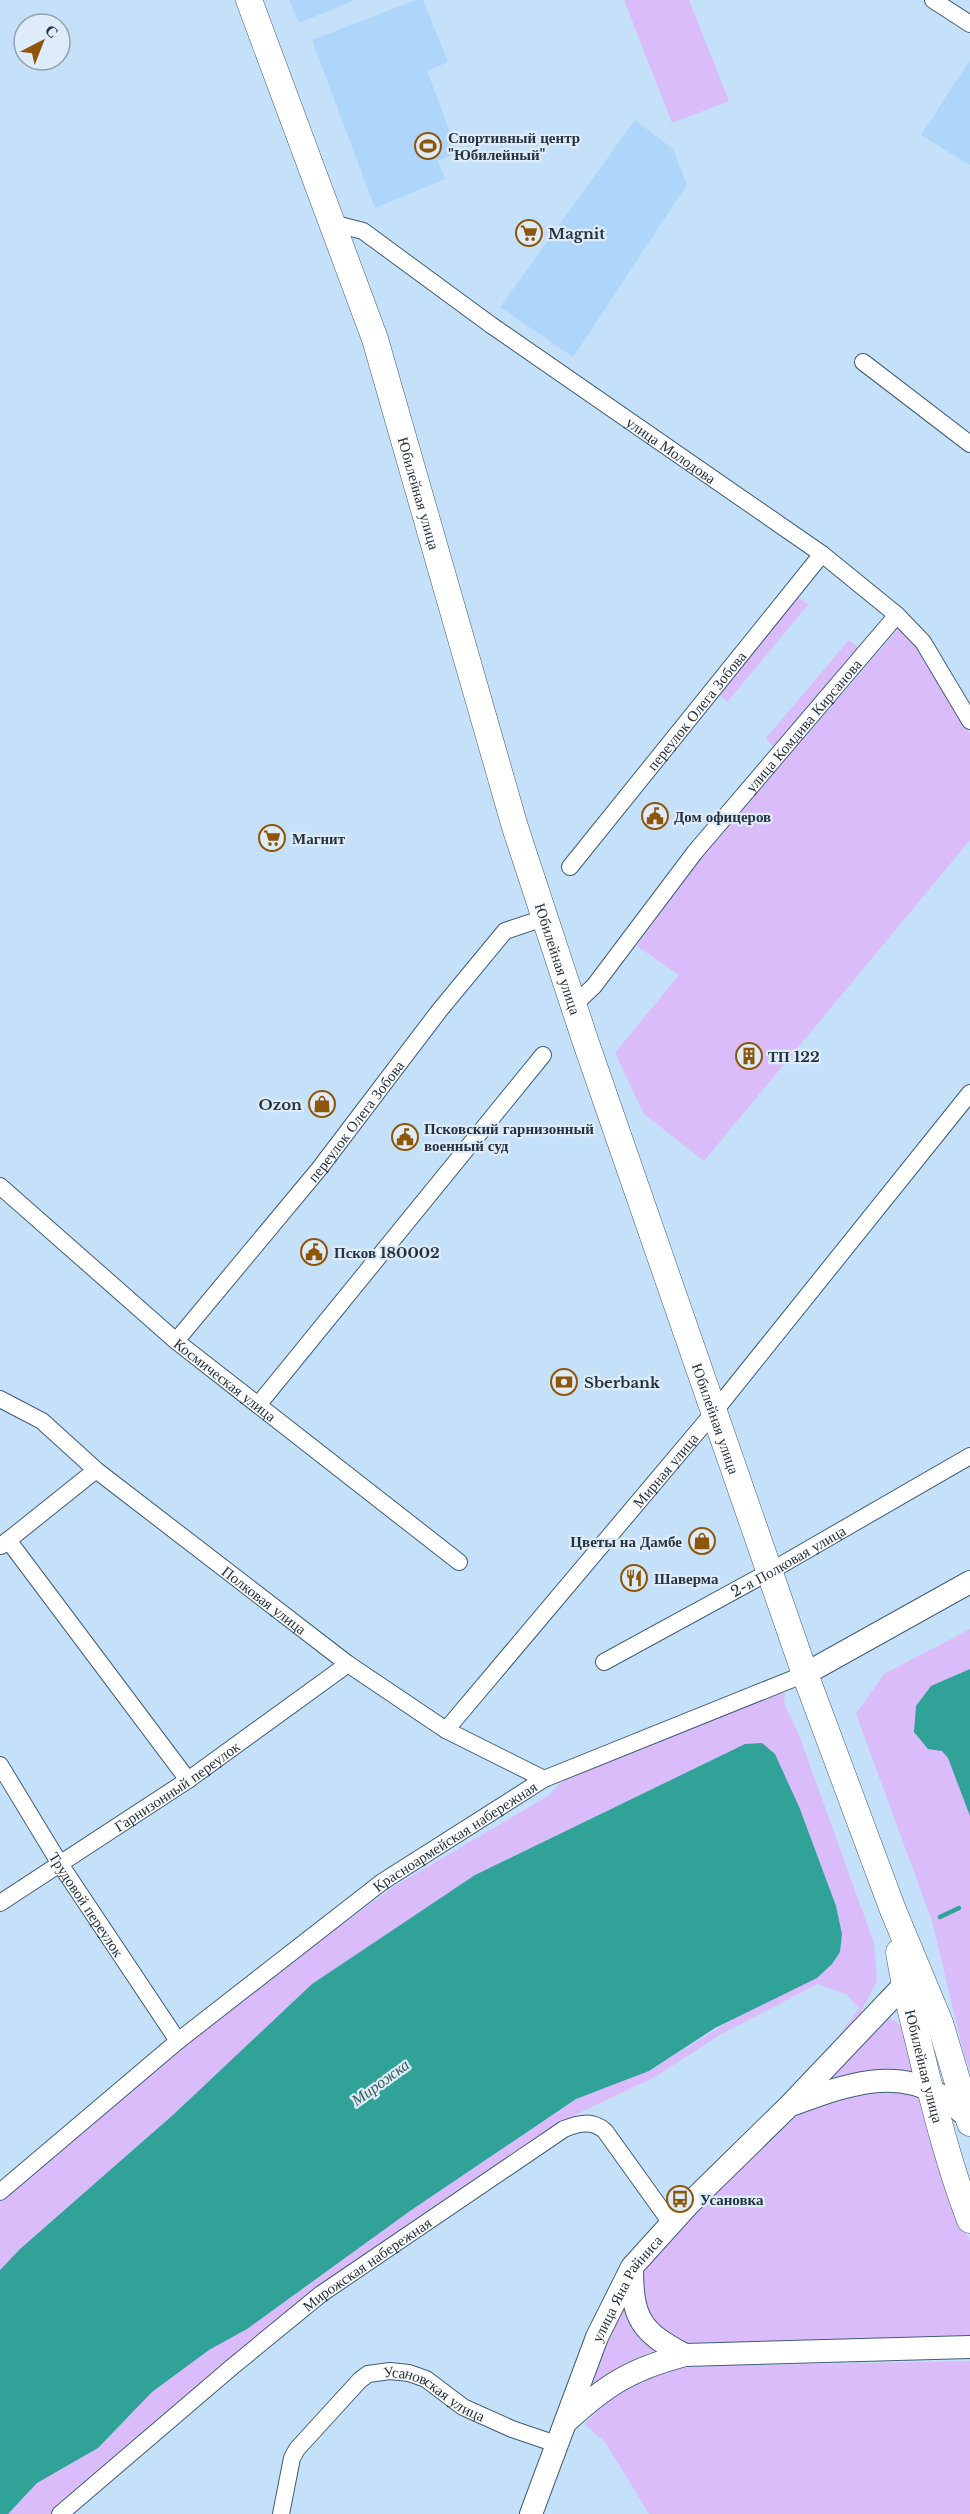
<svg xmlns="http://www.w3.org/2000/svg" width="970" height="2514" viewBox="0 0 970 2514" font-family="'Libre Baskerville',serif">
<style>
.built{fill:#aed6fb}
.green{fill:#dbbcfb}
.water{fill:#30a298}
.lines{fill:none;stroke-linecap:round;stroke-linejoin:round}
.stream{stroke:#30a298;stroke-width:4.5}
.street-casing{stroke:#3f5d78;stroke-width:18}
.secondary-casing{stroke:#3f5d78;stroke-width:24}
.primary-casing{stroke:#3f5d78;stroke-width:27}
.street{stroke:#fff;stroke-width:16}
.secondary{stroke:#fff;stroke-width:22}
.primary{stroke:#fff;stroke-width:26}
.labels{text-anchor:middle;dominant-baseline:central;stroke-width:4.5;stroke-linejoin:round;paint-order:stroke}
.poi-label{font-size:15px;font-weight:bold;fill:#25333f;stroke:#deebf8;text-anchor:start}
.street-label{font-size:15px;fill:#25333f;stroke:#deebf8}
.water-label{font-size:16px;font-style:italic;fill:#375955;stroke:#deebf8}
</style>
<rect width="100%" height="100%" fill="#c5e0f9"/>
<g class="built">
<path d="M289,0H355L299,23Z"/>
<path d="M416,0H423L448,62L427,71L458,153L438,161L445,179L375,208L312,40Z"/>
<path d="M970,60V165L921,135Z"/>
<path d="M635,120L673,149L687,185L573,357L500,307Z"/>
</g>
<g class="green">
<path d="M624,0H689L729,101L672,123Z"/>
<path d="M792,592L808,605L727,702L713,689Z"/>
<path d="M898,629L918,648L970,734V840L704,1161L644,1114L615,1053L679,975L637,946L690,871Z"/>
<path d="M849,640L866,654L779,754L766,738Z"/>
<path d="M970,1629V2071L963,2051L932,1921L856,1714L884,1674Z"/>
<path d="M785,1693L784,1703L799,1735L874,1943L877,1981L860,2014L839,2035L859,2008L846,1994L817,1984L720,2035L653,2078L581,2112L416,2218L262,2333L58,2504L50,2514H8L37,2483L98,2448L152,2392L209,2350L247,2329L410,2211L576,2099L649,2071L840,1952L842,1934L836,1906L800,1809L745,1744L475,1875L312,1984L174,2114L20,2249L0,2270V2202L185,2046L303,1953L393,1887L548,1796L560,1783L739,1705Z"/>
<path d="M888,2018C910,2023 911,2057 914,2075L826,2082L882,2021Z"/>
<path d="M857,2090L920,2094L943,2181L970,2241V2339L691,2346L668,2339L644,2313L643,2270L655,2252L793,2116L825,2099Z"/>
<path d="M622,2297L631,2327L656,2350L621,2366L580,2394Z"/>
<path d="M970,2361V2514H649L605,2442L584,2424L614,2396L668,2369L709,2366Z"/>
</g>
<g class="water">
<path d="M970,1669V1816L948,1758L942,1751L928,1749L914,1732L916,1706L931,1686Z"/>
<path d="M762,1743L775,1754L800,1809L836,1906L842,1934L840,1952L832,1964L817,1978L715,2028L649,2071L576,2099L410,2211L247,2329L209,2350L152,2392L98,2448L37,2483L8,2514H0V2270L20,2249L174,2114L312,1984L475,1875L745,1744Z"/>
</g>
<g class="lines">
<path class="stream" d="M940,1917L959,1908"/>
<defs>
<g id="street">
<path d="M933,0L970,24"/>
<path id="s1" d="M332,223L363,231L491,325L822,554L897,615L923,642L970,721"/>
<path d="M863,362L970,444"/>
<path id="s2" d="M570,867L822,554"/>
<path id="s3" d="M574,1005L594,986L695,852L897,615"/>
<path id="s4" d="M0,1186L176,1341L459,1562"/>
<path id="s5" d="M176,1341L319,1169L439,1011L505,931L544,918"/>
<path id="s6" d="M0,1399L42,1421L96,1470L348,1664L446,1730L544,1779"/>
<path d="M258,1405L543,1055"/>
<path d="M8,1540L188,1780"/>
<path d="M1,1546L96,1470"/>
<path id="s7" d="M604,1662L769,1572L970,1456"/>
<path id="s8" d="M446,1730L714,1412L970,1093"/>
<path id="s9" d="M0,1765L60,1864L178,2041"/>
<path id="s10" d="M0,1903L188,1780L348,1664"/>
<path id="s11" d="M0,2192L178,2041L382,1882L544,1779L805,1674"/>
<path id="s12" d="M60,2514L232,2367L321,2294L564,2129C579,2123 592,2120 605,2131L671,2223"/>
<path id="s13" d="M281,2514L292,2458L297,2449L360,2380L368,2374L390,2371L409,2373L426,2379L463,2407L512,2429L556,2444"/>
</g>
<g id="secondary">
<path d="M805,1674L970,1582"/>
<path d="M794,2104C841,2087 893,2066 940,2095C951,2101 960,2111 969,2119"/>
<path d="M632,2268C632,2319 641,2332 685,2355"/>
<path d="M566,2422C606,2385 631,2369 685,2355L970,2347"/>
<path id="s14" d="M531,2514L597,2337L632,2267L688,2205L790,2105L904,1985"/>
</g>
<g id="primary">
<path id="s15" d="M249,0L375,339L515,827L585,1040L805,1674L893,1910L940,2023L970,2123"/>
<path id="s16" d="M899,1952C905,1992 916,2030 925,2069C938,2120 951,2171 970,2220"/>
</g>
</defs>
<use href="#street" class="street-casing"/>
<use href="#secondary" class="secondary-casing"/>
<use href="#primary" class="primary-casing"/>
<use href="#street" class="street"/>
<use href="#secondary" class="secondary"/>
<use href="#primary" class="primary"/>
</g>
<defs>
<symbol id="stadium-ring" viewBox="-11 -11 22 22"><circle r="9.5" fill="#deebf8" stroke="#8d5609" stroke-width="1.5"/><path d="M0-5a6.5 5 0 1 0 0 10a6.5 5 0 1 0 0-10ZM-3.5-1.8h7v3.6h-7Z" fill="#8d5609"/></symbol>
<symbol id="supermarket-ring" viewBox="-11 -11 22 22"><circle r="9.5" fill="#deebf8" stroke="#8d5609" stroke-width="1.5"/><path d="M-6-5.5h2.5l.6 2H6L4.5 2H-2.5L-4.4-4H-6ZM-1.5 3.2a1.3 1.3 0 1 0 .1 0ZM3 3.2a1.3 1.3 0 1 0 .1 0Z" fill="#8d5609"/></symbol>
<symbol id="civic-ring" viewBox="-11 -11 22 22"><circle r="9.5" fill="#deebf8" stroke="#8d5609" stroke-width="1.5"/><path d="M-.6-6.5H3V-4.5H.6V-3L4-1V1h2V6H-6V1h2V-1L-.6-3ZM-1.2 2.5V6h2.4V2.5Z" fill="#8d5609"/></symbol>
<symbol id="building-ring" viewBox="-11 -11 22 22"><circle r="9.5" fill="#deebf8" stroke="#8d5609" stroke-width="1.5"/><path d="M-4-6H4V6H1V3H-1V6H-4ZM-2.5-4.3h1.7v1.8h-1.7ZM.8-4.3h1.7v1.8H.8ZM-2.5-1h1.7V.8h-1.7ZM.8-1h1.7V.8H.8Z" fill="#8d5609"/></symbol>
<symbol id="shop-ring" viewBox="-11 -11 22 22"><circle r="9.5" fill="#deebf8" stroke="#8d5609" stroke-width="1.5"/><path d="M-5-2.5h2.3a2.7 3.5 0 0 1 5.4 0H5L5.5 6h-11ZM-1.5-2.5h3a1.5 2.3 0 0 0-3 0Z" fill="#8d5609"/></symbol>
<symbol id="bank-ring" viewBox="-11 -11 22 22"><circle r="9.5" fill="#deebf8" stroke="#8d5609" stroke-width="1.5"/><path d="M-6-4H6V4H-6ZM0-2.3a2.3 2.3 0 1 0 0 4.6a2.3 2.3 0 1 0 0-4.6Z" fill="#8d5609"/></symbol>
<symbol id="restaurant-ring" viewBox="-11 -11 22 22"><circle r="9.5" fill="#deebf8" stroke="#8d5609" stroke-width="1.5"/><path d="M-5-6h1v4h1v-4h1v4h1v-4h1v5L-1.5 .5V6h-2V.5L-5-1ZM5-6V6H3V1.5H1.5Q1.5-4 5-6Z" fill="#8d5609"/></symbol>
<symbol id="bus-ring" viewBox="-11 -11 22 22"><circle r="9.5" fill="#deebf8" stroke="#8d5609" stroke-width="1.5"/><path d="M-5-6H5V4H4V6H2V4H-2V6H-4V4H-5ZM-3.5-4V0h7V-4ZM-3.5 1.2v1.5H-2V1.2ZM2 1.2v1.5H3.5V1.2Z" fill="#8d5609"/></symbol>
</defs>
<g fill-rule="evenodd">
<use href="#stadium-ring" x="413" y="131" width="30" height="30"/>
<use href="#supermarket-ring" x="514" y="218" width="30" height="30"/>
<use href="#civic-ring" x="640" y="801" width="30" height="30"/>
<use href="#supermarket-ring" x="257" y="823" width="30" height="30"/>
<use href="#building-ring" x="734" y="1041" width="30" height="30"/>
<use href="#shop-ring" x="307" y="1089" width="30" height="30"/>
<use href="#civic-ring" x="390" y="1122" width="30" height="30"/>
<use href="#civic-ring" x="299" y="1237" width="30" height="30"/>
<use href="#bank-ring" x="549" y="1367" width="30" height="30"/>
<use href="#shop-ring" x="687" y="1526" width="30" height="30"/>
<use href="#restaurant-ring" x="619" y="1563" width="30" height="30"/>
<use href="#bus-ring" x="665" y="2184" width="30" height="30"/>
</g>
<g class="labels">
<g class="poi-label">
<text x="448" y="137">Спортивный центр<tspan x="448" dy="17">"Юбилейный"</tspan></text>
<text x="548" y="233">Magnit</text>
<text x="674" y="816">Дом офицеров</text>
<text x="292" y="838">Магнит</text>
<text x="768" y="1056">ТП 122</text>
<text x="302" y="1104" text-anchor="end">Ozon</text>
<text x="424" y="1128">Псковский гарнизонный<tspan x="424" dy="17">военный суд</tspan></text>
<text x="334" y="1252">Псков 180002</text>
<text x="584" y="1382">Sberbank</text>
<text x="682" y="1541" text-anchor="end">Цветы на Дамбе</text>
<text x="654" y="1578">Шаверма</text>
<text x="700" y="2199">Усановка</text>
</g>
<g class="street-label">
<text stroke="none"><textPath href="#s1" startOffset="410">улица Молодова</textPath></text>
<text stroke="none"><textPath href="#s15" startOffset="522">Юбилейная улица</textPath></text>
<text stroke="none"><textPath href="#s2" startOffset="201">переулок Олега Зобова</textPath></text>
<text stroke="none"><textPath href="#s3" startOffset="362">улица Комдива Кирсанова</textPath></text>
<text stroke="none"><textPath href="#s15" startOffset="1008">Юбилейная улица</textPath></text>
<text stroke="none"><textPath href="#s5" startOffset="284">переулок Олега Зобова</textPath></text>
<text stroke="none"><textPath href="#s4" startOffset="297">Космическая улица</textPath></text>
<text stroke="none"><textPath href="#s15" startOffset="1494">Юбилейная улица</textPath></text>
<text stroke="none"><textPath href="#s8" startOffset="340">Мирная улица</textPath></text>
<text stroke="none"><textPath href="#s7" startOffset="210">2-я Полковая улица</textPath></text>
<text stroke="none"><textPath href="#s6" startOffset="333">Полковая улица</textPath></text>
<text stroke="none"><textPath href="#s10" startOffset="212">Гарнизонный переулок</textPath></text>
<text stroke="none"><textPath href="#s11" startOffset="578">Красноармейская набережная</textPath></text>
<text stroke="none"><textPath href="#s9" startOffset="164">Трудовой переулок</textPath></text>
<text stroke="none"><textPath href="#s16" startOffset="117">Юбилейная улица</textPath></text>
<text stroke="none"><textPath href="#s12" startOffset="396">Мирожская набережная</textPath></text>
<text stroke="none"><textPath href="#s14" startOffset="246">улица Яна Райниса</textPath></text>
<text stroke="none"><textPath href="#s13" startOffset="243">Усановская улица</textPath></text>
</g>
<g class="water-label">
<text transform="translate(380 2082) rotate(-36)">Мирожка</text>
</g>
</g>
<g transform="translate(42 42) rotate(42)"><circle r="28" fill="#deebf8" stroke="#94a1ae" stroke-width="1.5"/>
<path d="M0-4.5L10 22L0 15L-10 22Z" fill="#8d5609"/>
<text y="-9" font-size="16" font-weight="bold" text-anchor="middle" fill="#25333f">С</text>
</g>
</svg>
